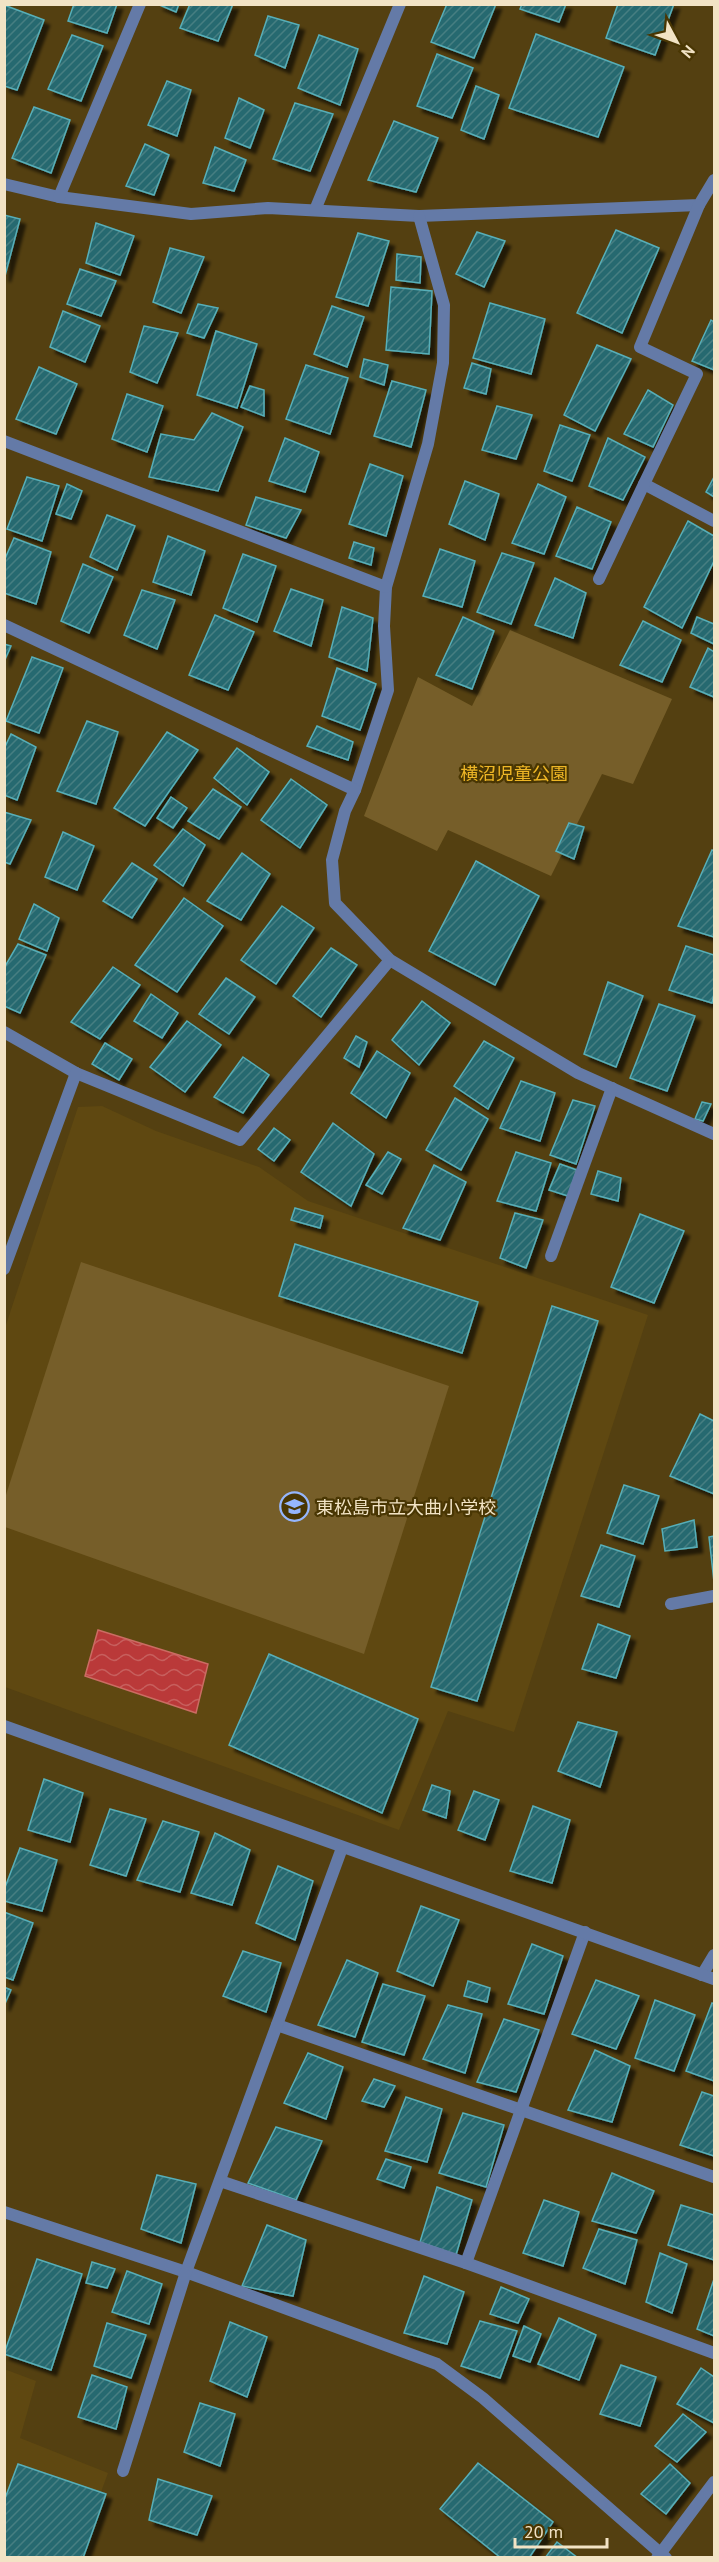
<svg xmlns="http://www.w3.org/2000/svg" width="719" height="2562" viewBox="0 0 719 2562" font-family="'PT Sans','Noto Sans JP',sans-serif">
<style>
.built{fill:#5f4811}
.green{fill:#765e29}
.water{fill:url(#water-waves);stroke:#cb6c63;stroke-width:1.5}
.building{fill:url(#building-hatch);stroke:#57afb9;stroke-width:1.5;filter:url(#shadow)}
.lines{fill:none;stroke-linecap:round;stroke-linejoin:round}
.minor{stroke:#647aa7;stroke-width:12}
.tertiary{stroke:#647aa7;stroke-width:12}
.labels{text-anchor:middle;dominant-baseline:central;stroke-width:4.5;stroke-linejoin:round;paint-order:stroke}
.park-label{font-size:18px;fill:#eeb626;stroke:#493603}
.poi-label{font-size:18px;fill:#f2e3c5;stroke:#493603;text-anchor:start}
</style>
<defs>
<pattern id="water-waves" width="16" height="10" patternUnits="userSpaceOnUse" patternTransform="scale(1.5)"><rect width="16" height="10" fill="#ba3939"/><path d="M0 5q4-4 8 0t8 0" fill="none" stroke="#c75f5d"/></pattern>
<pattern id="building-hatch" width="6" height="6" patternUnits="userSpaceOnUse" patternTransform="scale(1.5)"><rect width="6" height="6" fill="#27696f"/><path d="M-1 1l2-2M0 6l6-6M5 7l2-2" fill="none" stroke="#477e82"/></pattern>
<filter id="shadow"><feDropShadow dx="5.5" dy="5.5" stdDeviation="1.5" flood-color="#0009"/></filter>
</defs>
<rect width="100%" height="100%" fill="#544011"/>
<g class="built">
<path d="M102,1106L156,1131L259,1167L308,1201L648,1315L514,1732L448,1711L399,1830L5,1687V1328L78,1107Z"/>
<path d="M4,2369L36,2381L20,2438L108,2473L77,2557H5Z"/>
</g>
<g class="green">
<path d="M510,630L672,699L633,784L602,774L551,876L448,830L437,851L364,816L418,677L472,706Z"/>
<path d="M81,1262L449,1386L364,1654L5,1527V1498Z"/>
</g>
<path class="water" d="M98,1630L208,1664L196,1713L85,1676Z"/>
<g class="building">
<path d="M74,4H117L107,33L68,21Z"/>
<path d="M157,4H179L176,12Z"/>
<path d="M190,4H233L218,41L180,28Z"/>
<path d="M447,4H496L474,58L431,42Z"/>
<path d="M522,4H566L559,22L520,9Z"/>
<path d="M618,4H674L655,55L606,38Z"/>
<path d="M4,5L44,20L17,90L4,86Z"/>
<path d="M268,16L299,25L285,68L255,55Z"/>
<path d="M536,34L624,67L598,137L509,108Z"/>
<path d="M72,35L103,46L81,101L48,89Z"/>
<path d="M319,35L358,49L340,105L298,88Z"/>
<path d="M437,54L473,68L452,118L417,106Z"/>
<path d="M167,81L191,90L177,136L148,125Z"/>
<path d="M476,86L499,95L484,139L461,130Z"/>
<path d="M239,98L264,110L250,148L225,138Z"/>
<path d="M295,103L333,114L310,171L273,159Z"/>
<path d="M34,107L70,120L51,173L12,158Z"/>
<path d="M394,121L438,138L416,192L368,180Z"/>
<path d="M145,144L169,155L154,195L126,186Z"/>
<path d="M215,147L246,160L234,191L203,183Z"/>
<path d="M4,215L20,219L5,276H4Z"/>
<path d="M96,223L134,236L120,275L86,263Z"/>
<path d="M616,230L659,248L622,333L577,313Z"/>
<path d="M477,232L505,241L484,287L456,274Z"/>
<path d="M358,233L389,241L368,306L336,297Z"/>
<path d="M170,248L204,257L181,313L153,302Z"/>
<path d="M397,254L421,257L420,283L396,280Z"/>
<path d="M80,269L116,281L101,316L67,304Z"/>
<path d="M391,287L432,291L429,354L386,350Z"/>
<path d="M490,303L545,319L531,374L473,358Z"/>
<path d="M198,304L218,308L204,338L187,333Z"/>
<path d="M332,306L364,317L347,367L314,354Z"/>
<path d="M63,311L100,326L85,362L50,347Z"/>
<path d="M711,320L714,322V370L692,361Z"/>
<path d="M144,326L178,333L157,383L130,372Z"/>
<path d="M216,331L257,344L237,408L197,395Z"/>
<path d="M597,345L631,359L595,431L564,415Z"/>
<path d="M364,359L388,365L384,385L360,377Z"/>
<path d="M472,363L491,369L486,394L464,388Z"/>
<path d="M306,365L348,378L330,434L286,419Z"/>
<path d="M39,367L77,384L56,434L16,419Z"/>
<path d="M392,381L426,390L411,447L374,436Z"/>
<path d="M250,386L264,390V416L241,407Z"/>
<path d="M648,390L673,405L653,447L624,434Z"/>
<path d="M127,394L163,406L147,452L112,439Z"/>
<path d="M497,406L532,415L516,459L482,450Z"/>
<path d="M212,413L243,427L218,491L149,477L161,434L194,440Z"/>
<path d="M560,425L590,435L572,481L544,471Z"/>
<path d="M285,438L319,452L305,492L269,481Z"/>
<path d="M608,438L645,457L623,500L589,486Z"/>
<path d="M370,464L403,476L386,536L349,524Z"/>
<path d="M27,477L59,486L42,541L7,529Z"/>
<path d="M714,477V497L706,492Z"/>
<path d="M465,481L499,494L485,540L449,524Z"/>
<path d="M67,484L82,491L71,519L56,514Z"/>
<path d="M538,484L566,497L544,554L512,543Z"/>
<path d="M256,497L301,510L286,538L246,525Z"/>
<path d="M577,507L611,522L592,569L556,556Z"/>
<path d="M107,515L135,526L117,570L90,557Z"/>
<path d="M688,521L714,536V561L682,628L644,607Z"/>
<path d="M168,536L205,551L191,595L153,582Z"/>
<path d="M14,538L51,552L36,604L4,593V561Z"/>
<path d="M354,542L374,548L371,565L349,558Z"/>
<path d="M440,549L475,561L462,607L423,596Z"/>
<path d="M502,553L534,563L511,624L477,612Z"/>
<path d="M243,554L276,566L257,622L223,608Z"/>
<path d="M83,564L113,577L89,633L61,621Z"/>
<path d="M555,578L586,593L573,638L535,625Z"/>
<path d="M291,589L323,600L311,646L274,631Z"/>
<path d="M142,590L175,600L157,649L124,635Z"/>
<path d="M342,607L373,618L367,671L329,657Z"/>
<path d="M215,615L254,632L228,690L189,675Z"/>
<path d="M463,617L494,631L472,689L436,675Z"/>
<path d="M697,617L714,624V644L691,633Z"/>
<path d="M643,621L681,640L662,682L620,665Z"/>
<path d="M4,644L11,646L4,662Z"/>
<path d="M708,648L714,652V697L690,687Z"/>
<path d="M32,657L63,668L39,733L6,721Z"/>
<path d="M337,668L376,684L360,730L322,716Z"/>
<path d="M87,721L118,732L96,804L57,791Z"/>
<path d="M317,726L353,742L348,760L307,746Z"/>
<path d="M167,732L198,750L145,826L114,808Z"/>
<path d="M11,734L36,747L17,800L4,795V749Z"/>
<path d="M237,748L269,772L247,805L214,778Z"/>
<path d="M291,779L327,805L300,848L261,820Z"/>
<path d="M213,789L241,807L219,839L188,821Z"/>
<path d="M171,797L187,808L173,828L157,818Z"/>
<path d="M4,812L31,820L10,864L4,862Z"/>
<path d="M569,823L584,827L574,859L556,851Z"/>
<path d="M183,829L205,845L183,886L154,865Z"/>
<path d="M63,832L94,846L77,890L45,877Z"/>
<path d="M712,850L714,851V937L678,926Z"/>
<path d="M242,853L270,874L241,920L207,901Z"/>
<path d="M476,861L539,896L495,985L429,951Z"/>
<path d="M132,863L157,879L132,918L103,901Z"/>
<path d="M184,898L223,926L177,992L135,965Z"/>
<path d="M34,904L59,918L47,951L19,939Z"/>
<path d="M282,906L314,928L276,984L241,960Z"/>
<path d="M18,944L46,955L20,1013L4,1006V968Z"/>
<path d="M686,946L714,955V994L712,1003L669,990Z"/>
<path d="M331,948L357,965L321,1017L293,996Z"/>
<path d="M113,967L140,985L100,1039L71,1022Z"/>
<path d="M226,978L255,997L229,1034L199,1014Z"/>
<path d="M608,982L643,996L616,1067L584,1054Z"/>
<path d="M151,994L178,1013L162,1038L134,1021Z"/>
<path d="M422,1001L450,1023L419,1065L392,1040Z"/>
<path d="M659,1004L695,1016L667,1091L630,1078Z"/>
<path d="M187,1021L221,1045L185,1092L150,1067Z"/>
<path d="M356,1036L367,1042L359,1067L344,1058Z"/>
<path d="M484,1041L514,1058L488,1109L454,1086Z"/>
<path d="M105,1043L132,1059L119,1080L92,1064Z"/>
<path d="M377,1051L410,1073L386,1118L351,1093Z"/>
<path d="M243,1057L269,1075L243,1113L214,1097Z"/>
<path d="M521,1081L555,1093L540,1141L500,1128Z"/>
<path d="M455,1098L488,1119L461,1170L426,1150Z"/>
<path d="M573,1100L595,1106L576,1164L550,1155Z"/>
<path d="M702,1102L711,1104L703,1121L695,1119Z"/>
<path d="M333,1123L374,1154L351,1206L301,1172Z"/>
<path d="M274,1128L290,1140L274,1161L258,1149Z"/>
<path d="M388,1152L401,1159L382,1194L366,1185Z"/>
<path d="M516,1152L551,1163L536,1211L497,1201Z"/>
<path d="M560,1164L577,1170L568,1196L549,1190Z"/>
<path d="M434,1165L466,1182L440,1240L403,1228Z"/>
<path d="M598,1171L621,1178L618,1201L591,1194Z"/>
<path d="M295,1208L323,1216L320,1228L291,1220Z"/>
<path d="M515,1213L543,1220L526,1268L500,1258Z"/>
<path d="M640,1214L684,1231L654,1303L611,1287Z"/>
<path d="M295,1244L478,1302L462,1353L279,1296Z"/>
<path d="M552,1306L598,1321L477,1701L431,1687Z"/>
<path d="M700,1414L714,1421V1494L670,1476Z"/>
<path d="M624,1485L659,1496L643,1544L607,1533Z"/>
<path d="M694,1520L697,1547L665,1551L662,1529Z"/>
<path d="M714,1536V1582L709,1537Z"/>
<path d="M601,1545L635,1556L619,1607L581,1596Z"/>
<path d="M598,1624L630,1636L616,1678L582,1669Z"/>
<path d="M269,1654L418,1719L382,1813L229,1745Z"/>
<path d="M578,1722L617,1732L600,1787L558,1771Z"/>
<path d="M44,1779L83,1793L70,1842L28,1830Z"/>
<path d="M432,1785L450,1791L446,1818L423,1810Z"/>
<path d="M474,1791L499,1800L485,1840L458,1830Z"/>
<path d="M533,1806L570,1820L552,1883L510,1871Z"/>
<path d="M110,1809L146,1819L126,1876L90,1865Z"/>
<path d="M163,1821L199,1832L180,1892L137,1880Z"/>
<path d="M215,1833L250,1850L232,1905L191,1893Z"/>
<path d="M20,1848L57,1860L42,1911L4,1901V1890Z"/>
<path d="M278,1866L313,1881L295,1940L256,1923Z"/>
<path d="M421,1906L459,1920L433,1986L397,1971Z"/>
<path d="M4,1912L33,1923L13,1980L4,1977Z"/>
<path d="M532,1944L563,1956L544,2014L508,2004Z"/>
<path d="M243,1951L281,1963L266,2012L223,1996Z"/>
<path d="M347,1960L378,1973L355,2037L318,2025Z"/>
<path d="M596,1980L639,1996L616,2049L572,2034Z"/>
<path d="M468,1981L490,1988L487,2002L464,1996Z"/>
<path d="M383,1984L425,1996L404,2055L362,2042Z"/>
<path d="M4,1987L11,1990L4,2006Z"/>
<path d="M655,2000L695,2015L674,2071L635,2058Z"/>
<path d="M712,2003L714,2004V2081L686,2071Z"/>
<path d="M448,2005L482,2014L465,2073L423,2059Z"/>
<path d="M504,2019L539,2030L516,2092L477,2082Z"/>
<path d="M595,2050L630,2066L612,2122L568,2110Z"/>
<path d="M308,2053L343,2067L326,2119L284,2103Z"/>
<path d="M374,2079L395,2086L384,2107L362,2101Z"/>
<path d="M702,2092L714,2096V2156L680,2145Z"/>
<path d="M406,2097L442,2109L427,2162L385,2151Z"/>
<path d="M463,2113L504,2125L486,2187L439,2173Z"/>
<path d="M276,2127L322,2141L296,2200L248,2183Z"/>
<path d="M386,2159L411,2167L404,2188L377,2179Z"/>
<path d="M612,2173L654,2191L636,2233L592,2221Z"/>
<path d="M157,2175L196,2184L181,2243L141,2229Z"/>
<path d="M437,2187L472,2200L456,2255L420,2242Z"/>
<path d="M544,2200L579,2212L563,2266L523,2253Z"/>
<path d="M681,2205L714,2215V2260L668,2245Z"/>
<path d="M267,2225L306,2240L293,2296L242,2286Z"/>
<path d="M599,2229L637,2240L625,2284L583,2268Z"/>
<path d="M660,2253L687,2264L672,2313L646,2302Z"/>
<path d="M37,2259L82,2274L51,2370L4,2354Z"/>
<path d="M92,2262L115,2269L107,2288L86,2283Z"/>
<path d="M127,2271L162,2284L149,2324L112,2312Z"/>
<path d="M424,2276L464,2292L447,2344L404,2333Z"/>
<path d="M714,2279V2336L697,2329Z"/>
<path d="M501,2287L529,2299L518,2323L490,2314Z"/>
<path d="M559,2318L596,2335L579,2380L538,2364Z"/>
<path d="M480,2321L517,2331L500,2378L461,2366Z"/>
<path d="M230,2322L267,2337L247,2397L210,2381Z"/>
<path d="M107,2323L146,2335L131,2378L94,2366Z"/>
<path d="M524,2326L541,2334L530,2362L513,2356Z"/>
<path d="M621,2365L656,2377L640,2426L600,2414Z"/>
<path d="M701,2368L714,2377V2423L677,2404Z"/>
<path d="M92,2375L127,2387L116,2429L78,2417Z"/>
<path d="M200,2403L235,2414L220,2466L184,2452Z"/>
<path d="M683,2414L706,2432L677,2462L655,2446Z"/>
<path d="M478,2463L553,2522L529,2558H501L440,2509Z"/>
<path d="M18,2464L106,2494L83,2558H4V2501Z"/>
<path d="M670,2464L690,2483L666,2514L641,2494Z"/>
<path d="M158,2479L212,2496L197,2535L149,2520Z"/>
<path d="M557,2542L578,2558H545Z"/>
</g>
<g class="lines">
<g class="minor">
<path d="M4,184L59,197L191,214L268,208L419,216L699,205L714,180"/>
<path d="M59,197L140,4"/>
<path d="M699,205L640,347L697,374L644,484L714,521"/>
<path d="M315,210L400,4"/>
<path d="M419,216L444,305L443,363L428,444L386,587L384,626L388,690L355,790L345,811L332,860L335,903L390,960L578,1073L714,1134"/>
<path d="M4,441L386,587"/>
<path d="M599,579L644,484"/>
<path d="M4,625L355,790"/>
<path d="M4,1032L76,1073L240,1140L390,960"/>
<path d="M551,1256L612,1088"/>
<path d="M4,1269L76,1073"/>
<path d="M671,1604L714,1596"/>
<path d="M702,1975L714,1955"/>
<path d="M277,2025L714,2177"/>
<path d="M220,2181L466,2263L714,2353"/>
<path d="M4,2212L186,2272L437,2364L483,2398L666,2558"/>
<path d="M466,2263L585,1932"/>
<path d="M123,2471L186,2272L342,1848"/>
<path d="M657,2558L714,2482"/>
</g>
<path class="tertiary" d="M4,1726L714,1979"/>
</g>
<defs>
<symbol id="school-ring" viewBox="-11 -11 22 22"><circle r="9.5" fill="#493603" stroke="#95b6fd" stroke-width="1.5"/><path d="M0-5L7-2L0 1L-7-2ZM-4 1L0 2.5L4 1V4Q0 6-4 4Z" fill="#95b6fd"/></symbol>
</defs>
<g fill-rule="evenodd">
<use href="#school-ring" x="278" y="1490" width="33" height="33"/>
</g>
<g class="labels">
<g class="park-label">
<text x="514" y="773">横沼児童公園</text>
</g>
<g class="poi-label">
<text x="316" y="1507">東松島市立大曲小学校</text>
</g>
</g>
<rect width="719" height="2562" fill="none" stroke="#f2e3c5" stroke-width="12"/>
<g transform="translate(677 42) rotate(131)" stroke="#493603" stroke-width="4.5" paint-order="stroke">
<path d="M0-4.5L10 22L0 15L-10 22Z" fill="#f2e3c5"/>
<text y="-9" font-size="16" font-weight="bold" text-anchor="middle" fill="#f2e3c5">N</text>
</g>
<path d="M515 2538v9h92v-9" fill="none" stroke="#f2e3c5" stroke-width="3"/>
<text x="524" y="2538" font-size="18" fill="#f2e3c5" stroke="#493603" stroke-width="4.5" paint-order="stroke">20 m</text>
</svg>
